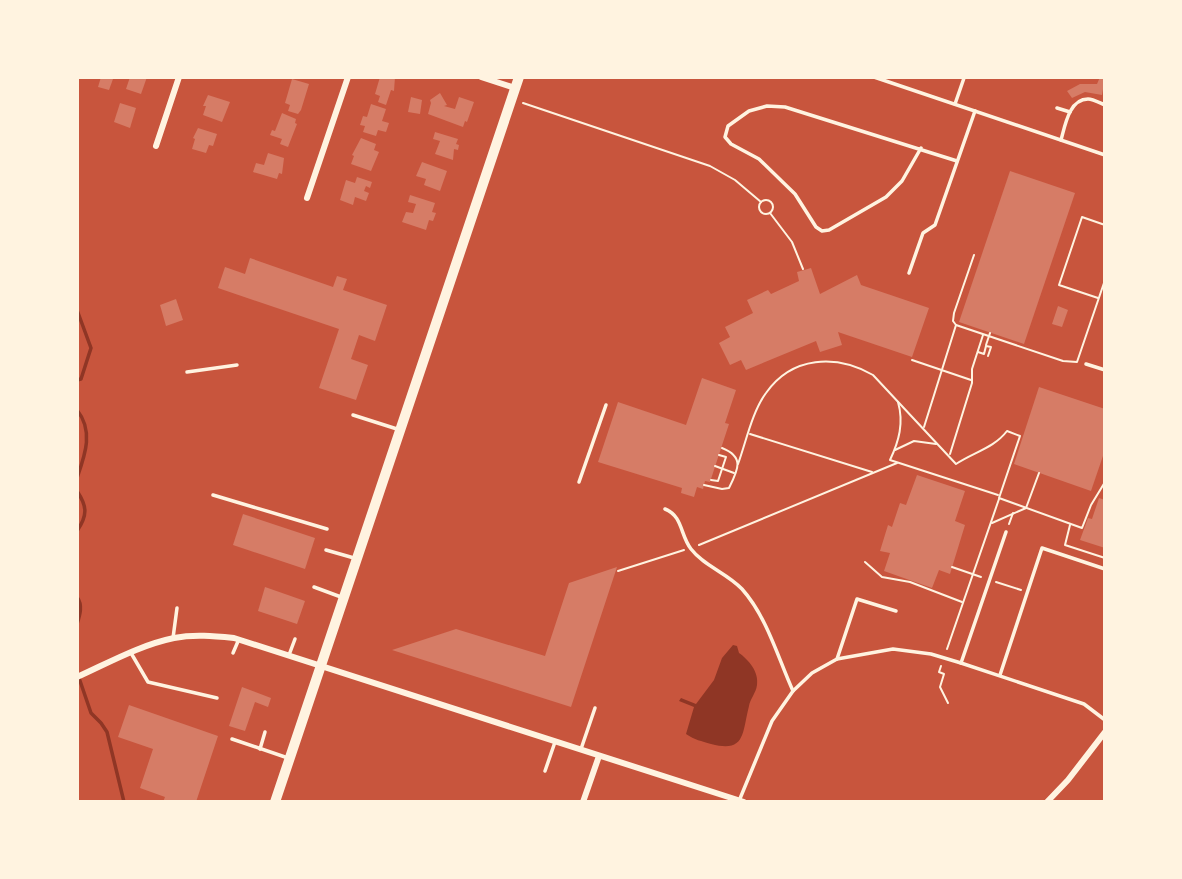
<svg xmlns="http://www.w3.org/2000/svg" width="1182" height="879" viewBox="0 0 1182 879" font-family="'Roboto Serif',serif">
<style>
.water{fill:#8f3625}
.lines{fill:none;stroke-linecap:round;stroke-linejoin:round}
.stream{stroke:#8f3625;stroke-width:3.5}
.building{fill:#d67c66}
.path{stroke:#fff3e0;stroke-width:2}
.service{stroke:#fff3e0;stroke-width:3.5}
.minor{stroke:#fff3e0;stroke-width:6}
.primary{stroke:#fff3e0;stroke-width:10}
</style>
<rect width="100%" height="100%" fill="#c8553d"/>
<path class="water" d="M733,645L737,646L739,653C749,660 759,672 757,685C756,693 750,699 749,706C742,733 746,753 711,744C701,741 695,740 686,734L694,707L679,701L681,698L696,704L714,680L722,658Z"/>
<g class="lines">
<g class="stream">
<path d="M77,310L91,348L81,379L77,380"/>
<path d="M77,410C94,431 85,455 77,478"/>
<path d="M77,491C87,506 88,515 77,531"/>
<path d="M77,597C83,605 80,615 77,624"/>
<path d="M77,672L91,713L101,723L107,732L124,802"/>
</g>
</g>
<g class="building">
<path d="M101,77L113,79L109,90L98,87Z"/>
<path d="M130,77H147L141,94L126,89Z"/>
<path d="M380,77H395L394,91L391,90L386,105L378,102L380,96L375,94Z"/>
<path d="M1100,77H1105L1102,95L1085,92L1072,98L1067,91L1080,84H1097Z"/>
<path d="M292,79L309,84L301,110L298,114L288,111L290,105L285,103Z"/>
<path d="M440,93L447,105L444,106L455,109L459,97L474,102L467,122L465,121L463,127L428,114L431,103L430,100Z"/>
<path d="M208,95L230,102L222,122L203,115L206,106H203Z"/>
<path d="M411,97L422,100L420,114L408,112Z"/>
<path d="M120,103L136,108L130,128L114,122Z"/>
<path d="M371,104L386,109L382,121L389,123L386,132L378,130L376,136L363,132L365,126L360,125L363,116L367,117Z"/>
<path d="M282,113L296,119L295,123L297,124L288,147L280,144L282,139L270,135L272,130L275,131Z"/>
<path d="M198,128L217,134L213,146L209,145L206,153L192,149L195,139L193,138Z"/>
<path d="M435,132L458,139L456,144L459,145L458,150L454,149L453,160L435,154L440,141L433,139Z"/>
<path d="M361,138L376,144L374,150L379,152L371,171L351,164L354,156L352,155Z"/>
<path d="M268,153L284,158L282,174L279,173L277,179L253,172L256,163L264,165Z"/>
<path d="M422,162L447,171L440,191L424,185L426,179L416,176Z"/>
<path d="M1010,171L1075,193L1024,344L959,322Z"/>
<path d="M357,177L372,182L370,188L366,186L364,191L369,193L366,201L355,197L353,205L340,200L346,180L355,183Z"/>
<path d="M410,195L435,203L432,212L436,213L433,221L429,220L426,230L402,222L406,212L413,213L416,204L408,202Z"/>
<path d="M250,258L333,287L337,276L347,279L343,290L387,305L375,341L359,335L351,359L368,365L356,400L319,388L339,329L218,288L225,267L245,274Z"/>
<path d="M811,268L820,294L857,275L861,285L929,308L912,357L838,332L842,345L820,352L816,341L746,370L741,360L730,365L719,343L730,337L725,327L753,313L747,300L768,290L771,294L799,281L797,272Z"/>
<path d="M176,299L183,320L166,326L160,305Z"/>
<path d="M1058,306L1068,310L1062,327L1052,324Z"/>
<path d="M702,378L736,390L725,423L729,424L710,482L705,481L703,489L697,487L694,497L681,493L682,488L598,462L618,402L686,425Z"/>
<path d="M1039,387L1105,409V450L1091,491L1014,464Z"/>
<path d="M917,475L965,491L955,521L965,525L950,574L939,570L932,588L884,571L890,553L880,551L888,525L892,527L900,503L906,505Z"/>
<path d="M1099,498L1105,500V548L1080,540L1088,518L1092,519Z"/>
<path d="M243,514L315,538L305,569L233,545Z"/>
<path d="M617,567L571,707L392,650L456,629L545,656L569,583Z"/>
<path d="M265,587L305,601L297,624L258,611Z"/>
<path d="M242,687L271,698L268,707L255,702L245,731L229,726Z"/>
<path d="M129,705L218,736L196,802H163L165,797L140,788L153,749L118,737Z"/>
</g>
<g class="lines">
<g class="path">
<path d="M523,103L710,166L735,180L761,202"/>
<circle cx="766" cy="207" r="7"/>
<path d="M770,213L792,242L803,269"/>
<path d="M1098,298L1059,285L1082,217L1105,225"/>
<path d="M956,325L1063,361L1077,362L1105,280"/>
<path d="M986,345L990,333"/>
<path d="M978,352L984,354L986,346L991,347L988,356"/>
<path d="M912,360L971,380"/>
<path d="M898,402C904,423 899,441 890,460L998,495"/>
<path d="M924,427L956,325L953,321L954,313L974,255"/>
<path d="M750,434L872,472"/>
<path d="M895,450L914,441L936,444"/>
<path d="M950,454L972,383V369L983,335"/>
<path d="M738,464C746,442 752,412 766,393C792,356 836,354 873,375L956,464C974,452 994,448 1007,431L1020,436L999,498L1082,528L1091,505L1105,482"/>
<path d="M715,466L734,473"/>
<path d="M711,480L718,481L726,457L719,455"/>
<path d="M704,485L722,489L729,488C738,470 745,457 722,448"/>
<path d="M992,523L1026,508L1039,473"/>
<path d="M1009,524L1013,513"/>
<path d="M1070,525L1065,545L1105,558"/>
<path d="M699,545L897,463"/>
<path d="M865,562L882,577L910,582L962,602"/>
<path d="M952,567L981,577"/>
<path d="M618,571L684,550"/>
<path d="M996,582L1021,590"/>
<path d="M947,649L999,499"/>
<path d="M941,666L939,672L944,674L940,687L948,703"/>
</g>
<g class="service">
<path d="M874,77L1105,155"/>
<path d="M955,104L964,78"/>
<path d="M1057,108L1070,112"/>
<path d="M1061,140C1065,126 1069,99 1088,99C1093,99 1100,103 1105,105"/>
<path d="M921,148L902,181L886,197L829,230L822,231L816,227L795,194L759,159L731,144L725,137L728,126L749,111L767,106L785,107L957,161"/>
<path d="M909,273L923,233L935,225L975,111"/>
<path d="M1086,364L1105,370"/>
<path d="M187,372L237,365"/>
<path d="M353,415L397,429"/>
<path d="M579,482L606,405"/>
<path d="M213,495L327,529"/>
<path d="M665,509C683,516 680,535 691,549C704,566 727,573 742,589C767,617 778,658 793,691L772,721L739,801"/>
<path d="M1006,532L961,663L1084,704L1105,720"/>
<path d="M326,550L354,558"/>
<path d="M314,587L341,597"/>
<path d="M173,638L177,608"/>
<path d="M131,653L148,682L217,698"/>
<path d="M233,653L239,639"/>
<path d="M289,655L295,639"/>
<path d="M837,659L893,649L931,654L961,663"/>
<path d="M1000,675L1042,548L1105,569"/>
<path d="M793,691L812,673L837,659L857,599L896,611"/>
<path d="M232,739L288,758"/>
<path d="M260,749L265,732"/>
<path d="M581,749L595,708"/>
<path d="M545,771L555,742"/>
</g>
<g class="minor">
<path d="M481,77L515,88"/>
<path d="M156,146L179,77"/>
<path d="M307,198L348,77"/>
<path d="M77,677C108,663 140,645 174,638C194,634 214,636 234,638L744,802"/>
<path d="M583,802L599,756"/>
<path d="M1047,802L1068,780L1105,732"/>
</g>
<path class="primary" d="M275,802L519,77"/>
</g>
<rect width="1182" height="879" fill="none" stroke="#fff3e0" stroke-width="158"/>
</svg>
